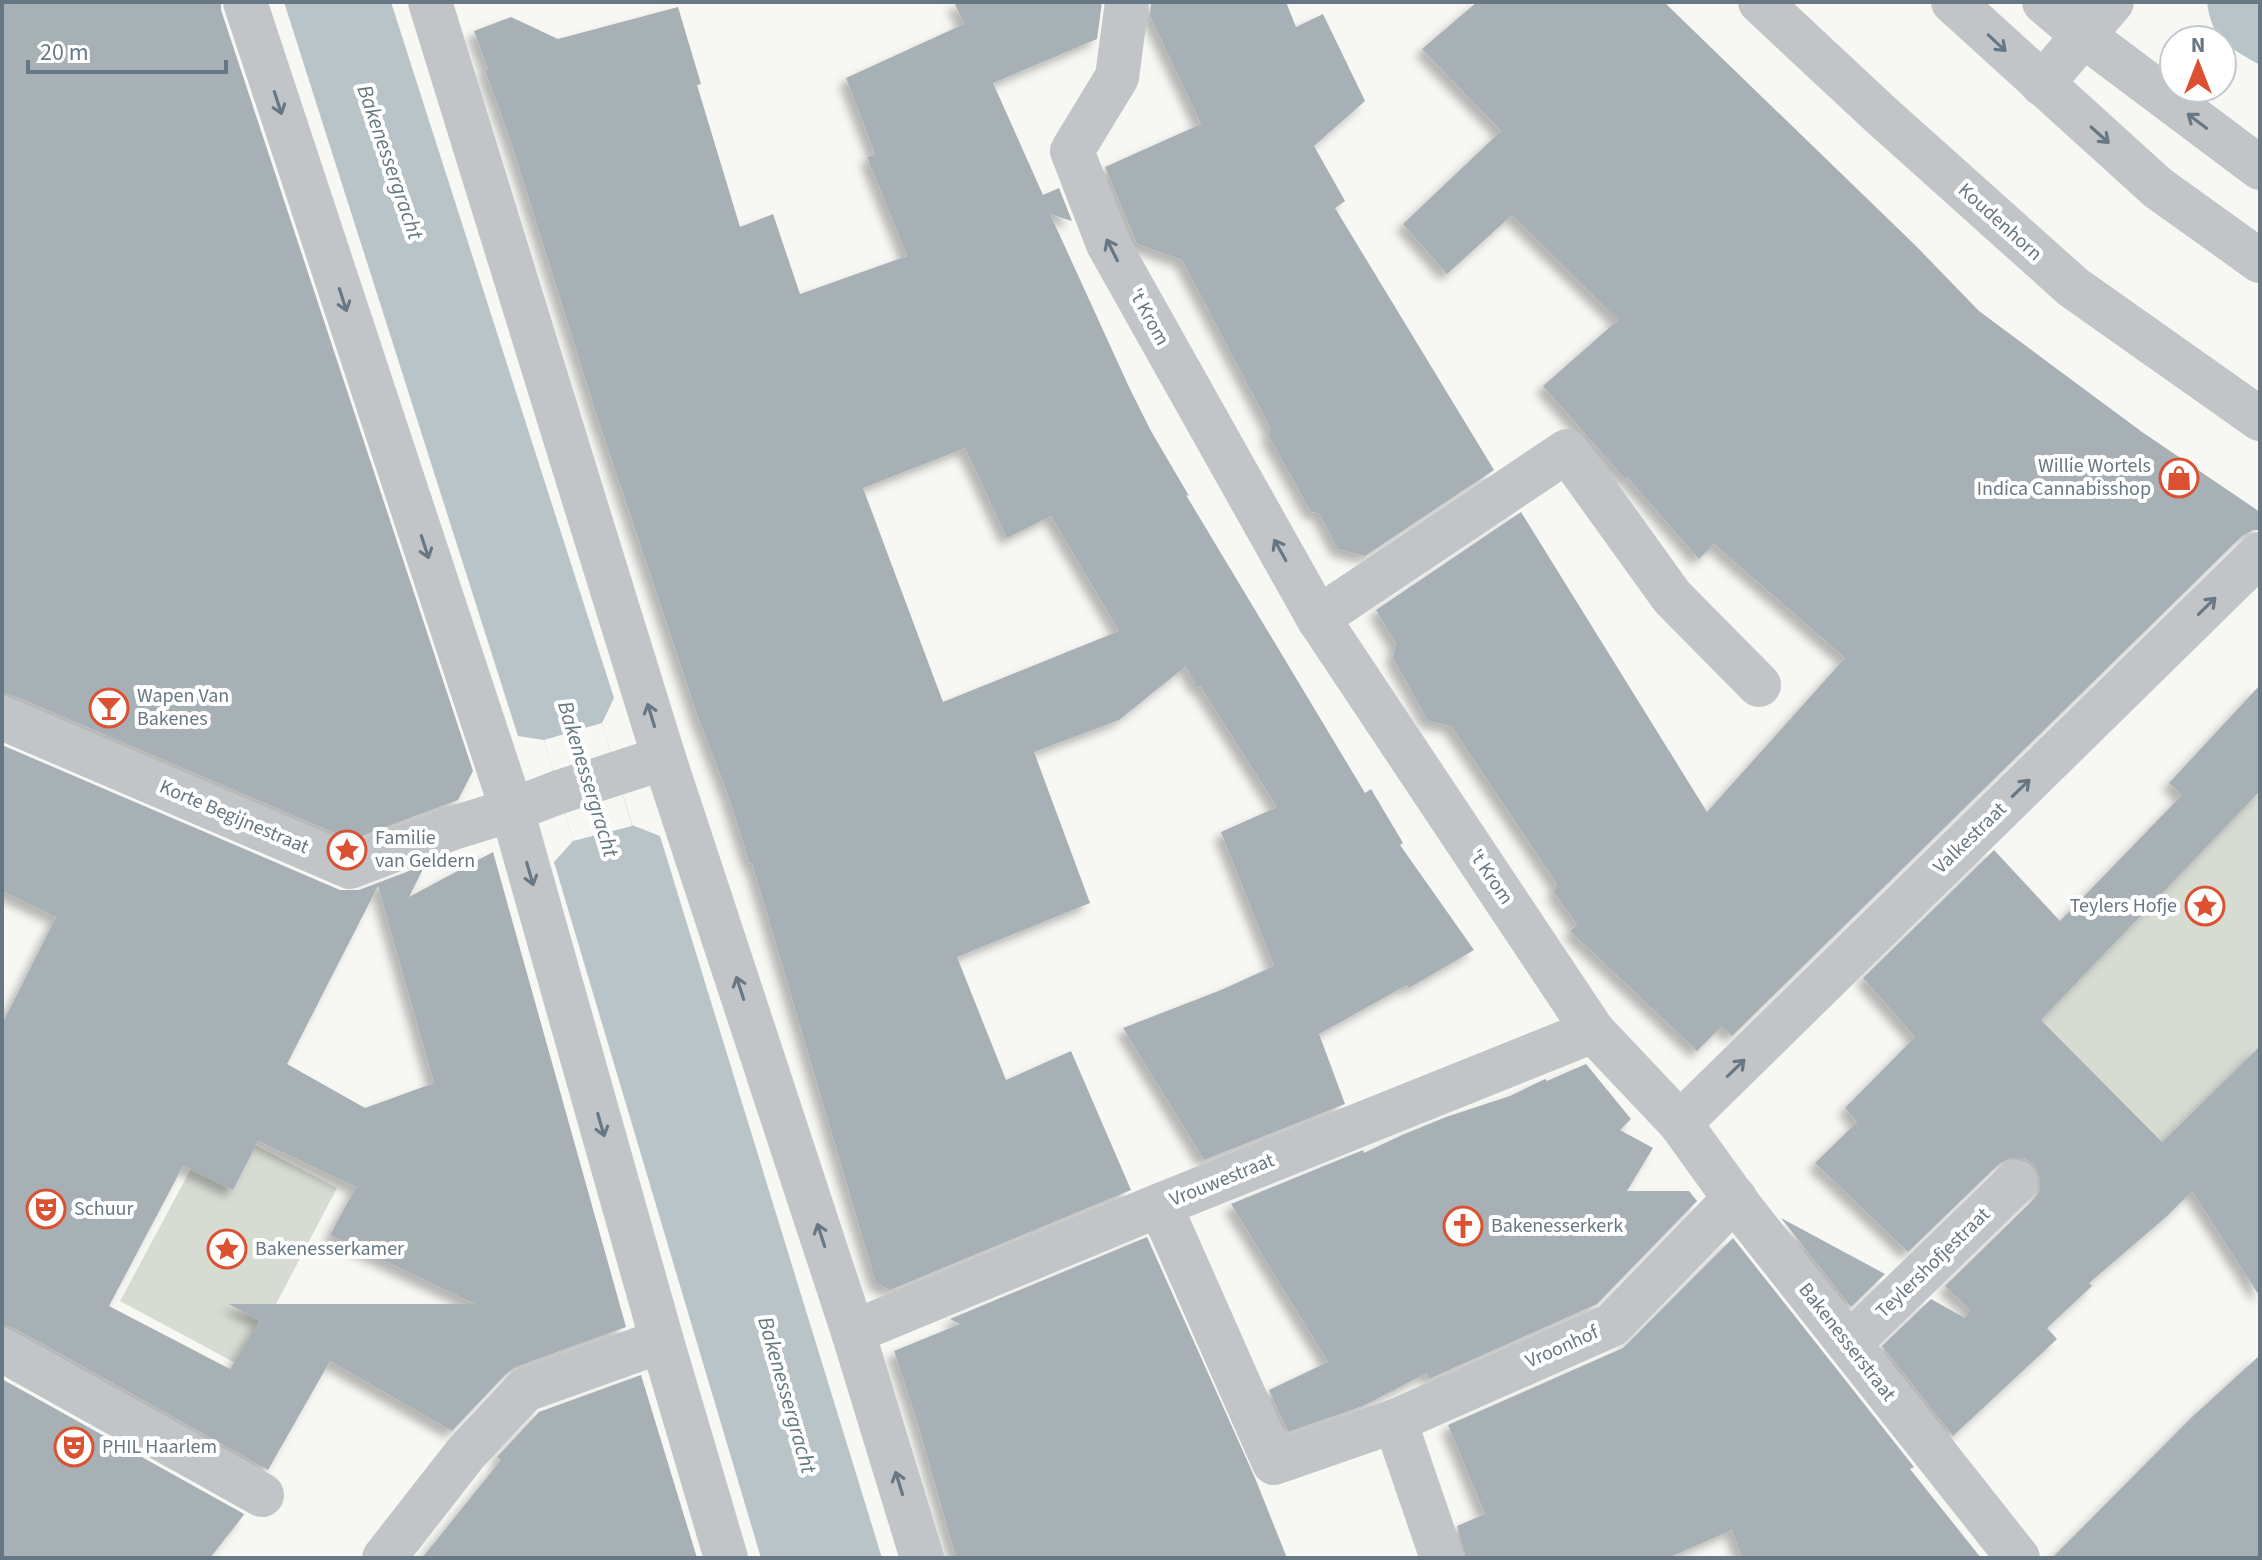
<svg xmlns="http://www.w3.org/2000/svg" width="2262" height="1560" viewBox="0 0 2262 1560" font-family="'Source Sans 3',sans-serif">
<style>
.green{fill:#d7dcd3}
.water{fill:#b8c4c7}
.pier{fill:#f7f7f4}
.building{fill:#a7b0b5;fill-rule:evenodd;filter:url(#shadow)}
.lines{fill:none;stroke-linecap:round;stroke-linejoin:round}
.minor{stroke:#c1c5c8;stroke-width:44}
.oneway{stroke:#677884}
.labels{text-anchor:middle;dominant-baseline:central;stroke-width:8;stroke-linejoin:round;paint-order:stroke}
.street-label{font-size:20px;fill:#677884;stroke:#fff}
.poi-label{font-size:20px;fill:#677884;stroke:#fff;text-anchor:start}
.water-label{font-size:22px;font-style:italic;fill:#63797f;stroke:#fff}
</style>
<defs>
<filter id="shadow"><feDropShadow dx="-7" dy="7" stdDeviation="4" flood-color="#0004"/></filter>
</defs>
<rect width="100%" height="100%" fill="#f7f7f4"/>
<g class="green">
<path d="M2260,791V1046L2162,1142L2041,1020Z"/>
<path d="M215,1124L337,1188L243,1367L120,1301Z"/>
</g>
<g class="water">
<path d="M284,2H391L614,698L602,723L632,825L660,836L882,1558H761L554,862L573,841L544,740L518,736Z"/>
<path d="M2207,2H2260V65C2229,47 2212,41 2207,2Z"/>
</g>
<path class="pier" d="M602,723L632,826L573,841L544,740Z"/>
<g class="building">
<path d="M2,2H221V10L473,771L458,800L351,840L12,695L2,694Z"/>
<path d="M954,2H1102L1097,39L993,83L1043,195L1059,188L1072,221L1050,214L1129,387L1151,431L1189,496L1186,495L1365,793L1371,789L1403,843L1400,845L1474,950L1409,988L1407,985L1319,1034L1345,1104L1204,1160L1123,1028L1221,990L1274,966L1221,832L1277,807L1200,686L1197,688L1186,666L1119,720L1034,752L1090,903L957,957L1006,1080L1071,1051L1131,1190L890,1290L876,1283L752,863L750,864L727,792L698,717L595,410L511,142L485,70L488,69L474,31L511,17L558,39L678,7L701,84L697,85L740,227L773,214L800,294L907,256L867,157L875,154L846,78L964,24ZM965,448L1007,538L1051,516L1119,631L943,702L863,488Z"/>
<path d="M1151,2H1286L1296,27L1323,14L1365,101L1314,146L1345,201L1335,208L1494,470L1365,556L1338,549L1319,513L1311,512L1268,435L1271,429L1182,260L1137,244L1105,167L1201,124L1150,16Z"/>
<path d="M1477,2H1664L1915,245L1979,311L2142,432L2260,512V530H2253L2242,536L1732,1036L1722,1026L1697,1051L1570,931L1577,925L1554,892L1557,884L1451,726L1428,721L1393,658L1396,644L1376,610L1521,512L1707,812L1845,658L1714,544L1699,559L1627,477L1625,479L1543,386L1618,320L1512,215L1447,274L1403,224L1501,131L1422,49Z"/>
<path d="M2260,685V791L2041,1020L2162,1142L2260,1046V1297L2192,1191L2166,1217L2089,1283L2092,1286L2047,1328L2057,1339L1953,1436L1882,1346L1931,1299L1965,1318L1970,1310L1945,1286L2033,1200L2040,1190V1177L2034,1165L2024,1158H2011L1999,1164L1908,1252L1815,1163L1857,1122L1845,1108L1915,1037L1863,978L1994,850L2060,921L2182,795L2169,783Z"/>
<path d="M2,745L340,890H359L425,865L409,897L493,852L626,1327L516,1367L507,1373L452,1431L330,1361L268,1470L14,1328L2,1325V1024L56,917L2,891ZM378,886L434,1083L365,1108L287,1064ZM258,1141L356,1187L330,1235L475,1304H229L260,1321L230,1369L109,1306L183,1166L233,1190Z"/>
<path d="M1586,1064L1631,1119L1620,1130L1653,1148L1627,1191H1689L1697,1201L1597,1304L1429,1379L1427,1373L1363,1406L1288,1432L1269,1390L1328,1362L1231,1204L1363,1150L1364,1153L1402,1135L1446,1117L1510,1096L1545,1079L1547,1081Z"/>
<path d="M1781,1218L1885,1274L1851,1307Z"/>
<path d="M1147,1237L1255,1478L1287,1558H956L917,1421L894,1351L960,1324L950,1319Z"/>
<path d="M1733,1238L1914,1467L1910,1469L1981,1558H1742L1732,1530L1668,1558H1466L1457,1526L1485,1514L1448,1425L1623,1348Z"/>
<path d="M2260,1355V1558H2052L2192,1417Z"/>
<path d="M641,1375L697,1558H422L501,1460L497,1457L539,1412Z"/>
<path d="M2,1379L244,1514L243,1516L210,1558H2Z"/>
</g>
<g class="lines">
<g class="minor">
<path d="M245,2L512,810L662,1341L726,1558"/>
<path d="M430,2L664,758L853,1332L922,1558"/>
<path d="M1127,2L1117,77L1072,151L1108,244L1318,618L1593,1031L1680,1123L1742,1209L2018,1558"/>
<path d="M1760,2L1880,114L2073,287L2260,419"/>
<path d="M1953,2L2158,188L2260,261"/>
<path d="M2044,2L2084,36L2260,168"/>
<path d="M2042,84L2112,2"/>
<path d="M1318,618L1567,451L1672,597L1759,685"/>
<path d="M2,718L350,867L453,828L512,810L559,792L664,758"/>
<path d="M1680,1123L2260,554"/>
<path d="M1160,1205L1274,1463L1395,1421"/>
<path d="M853,1332L1160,1205L1593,1031"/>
<path d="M1849,1344L2016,1182"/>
<path d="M2,1350L262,1495"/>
<path d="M384,1558L466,1453L525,1390L662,1341"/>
<path d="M1442,1558L1395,1421L1612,1325L1735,1198"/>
</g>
</g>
<defs><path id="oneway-shaft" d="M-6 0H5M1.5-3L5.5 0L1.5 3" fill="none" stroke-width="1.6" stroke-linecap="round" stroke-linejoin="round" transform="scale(2)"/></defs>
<g class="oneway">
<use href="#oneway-shaft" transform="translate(1997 43) rotate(43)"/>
<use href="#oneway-shaft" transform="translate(278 103) rotate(72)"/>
<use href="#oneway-shaft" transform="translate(2197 121) rotate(-143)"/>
<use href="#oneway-shaft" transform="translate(2100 135) rotate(42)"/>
<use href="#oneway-shaft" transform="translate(1112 250) rotate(-117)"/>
<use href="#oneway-shaft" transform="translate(343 300) rotate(72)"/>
<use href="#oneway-shaft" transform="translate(425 547) rotate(72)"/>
<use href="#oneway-shaft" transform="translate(1280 550) rotate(-119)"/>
<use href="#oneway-shaft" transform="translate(2207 606) rotate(-44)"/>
<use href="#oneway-shaft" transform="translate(651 715) rotate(-107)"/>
<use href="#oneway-shaft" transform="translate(2021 788) rotate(-44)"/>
<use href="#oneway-shaft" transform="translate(530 874) rotate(74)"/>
<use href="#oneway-shaft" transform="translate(740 988) rotate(-108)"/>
<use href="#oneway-shaft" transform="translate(1736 1068) rotate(-44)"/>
<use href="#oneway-shaft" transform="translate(601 1125) rotate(74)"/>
<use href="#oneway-shaft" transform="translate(821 1235) rotate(-108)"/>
<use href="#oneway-shaft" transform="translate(899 1483) rotate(-107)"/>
</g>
<defs>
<symbol id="shop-ring" viewBox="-11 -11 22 22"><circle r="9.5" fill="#fff" stroke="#db5131" stroke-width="1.5"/><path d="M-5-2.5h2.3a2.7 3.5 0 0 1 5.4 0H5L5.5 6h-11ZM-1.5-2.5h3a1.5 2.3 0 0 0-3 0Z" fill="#db5131"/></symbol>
<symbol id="bar-ring" viewBox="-11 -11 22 22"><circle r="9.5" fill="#fff" stroke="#db5131" stroke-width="1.5"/><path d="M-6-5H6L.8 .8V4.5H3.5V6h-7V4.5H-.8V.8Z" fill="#db5131"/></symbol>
<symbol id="sight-ring" viewBox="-11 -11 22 22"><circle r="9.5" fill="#fff" stroke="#db5131" stroke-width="1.5"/><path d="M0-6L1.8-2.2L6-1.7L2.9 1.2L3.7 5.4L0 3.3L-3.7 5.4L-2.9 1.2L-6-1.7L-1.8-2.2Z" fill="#db5131"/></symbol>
<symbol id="theatre-ring" viewBox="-11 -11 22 22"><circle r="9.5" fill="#fff" stroke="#db5131" stroke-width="1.5"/><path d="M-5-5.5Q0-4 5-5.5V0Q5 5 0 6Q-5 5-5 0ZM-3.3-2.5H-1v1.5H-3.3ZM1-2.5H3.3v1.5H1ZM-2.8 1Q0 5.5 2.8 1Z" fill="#db5131"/></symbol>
<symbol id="church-ring" viewBox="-11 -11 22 22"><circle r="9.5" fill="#fff" stroke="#db5131" stroke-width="1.5"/><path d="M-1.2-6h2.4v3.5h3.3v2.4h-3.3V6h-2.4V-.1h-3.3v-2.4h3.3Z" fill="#db5131"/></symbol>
</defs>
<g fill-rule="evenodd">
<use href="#shop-ring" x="2157" y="456" width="44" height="44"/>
<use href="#bar-ring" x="87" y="686" width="44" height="44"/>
<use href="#sight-ring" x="325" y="828" width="44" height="44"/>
<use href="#sight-ring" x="2183" y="884" width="44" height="44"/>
<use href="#theatre-ring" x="24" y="1187" width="44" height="44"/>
<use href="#church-ring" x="1441" y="1204" width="44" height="44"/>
<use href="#sight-ring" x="205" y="1227" width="44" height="44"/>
<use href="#theatre-ring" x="52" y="1425" width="44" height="44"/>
</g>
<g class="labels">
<g class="street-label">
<text transform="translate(2000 222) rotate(42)">Koudenhorn</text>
<text transform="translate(1149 317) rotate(61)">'t Krom</text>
<text transform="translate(234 817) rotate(23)">Korte Begijnestraat</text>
<text transform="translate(1970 838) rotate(-44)">Valkestraat</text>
<text transform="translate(1491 877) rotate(56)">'t Krom</text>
<text transform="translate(1222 1180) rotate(-22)">Vrouwestraat</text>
<text transform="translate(1933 1263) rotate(-44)">Teylershofjestraat</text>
<text transform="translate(1847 1342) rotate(52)">Bakenesserstraat</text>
<text transform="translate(1562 1347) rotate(-24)">Vroonhof</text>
</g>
<g class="poi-label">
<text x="2151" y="466" text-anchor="end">Willie Wortels<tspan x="2151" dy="23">Indica Cannabisshop</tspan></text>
<text x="137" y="696">Wapen Van<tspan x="137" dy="23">Bakenes</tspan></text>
<text x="375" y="838">Familie<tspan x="375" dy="23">van Geldern</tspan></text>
<text x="2177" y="906" text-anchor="end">Teylers Hofje</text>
<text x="74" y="1209">Schuur</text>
<text x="1491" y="1226">Bakenesserkerk</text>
<text x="255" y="1249">Bakenesserkamer</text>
<text x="102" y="1447">PHIL Haarlem</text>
</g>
<g class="water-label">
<text transform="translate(390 162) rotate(71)">Bakenessergracht</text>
<text transform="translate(588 779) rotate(73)">Bakenessergracht</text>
<text transform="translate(787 1395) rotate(74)">Bakenessergracht</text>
</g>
</g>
<rect width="2262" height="1560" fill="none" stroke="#677884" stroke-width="8"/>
<g transform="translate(2198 64)"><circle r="38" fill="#ffffff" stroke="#c2c9ce" stroke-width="2"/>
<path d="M0-6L14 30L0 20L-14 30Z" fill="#db5131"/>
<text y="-12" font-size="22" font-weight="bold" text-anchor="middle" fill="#677884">N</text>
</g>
<path d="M28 60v12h198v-12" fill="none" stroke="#677884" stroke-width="4"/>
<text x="40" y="60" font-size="24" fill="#677884" stroke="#ffffff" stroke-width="6" paint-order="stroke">20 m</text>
</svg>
